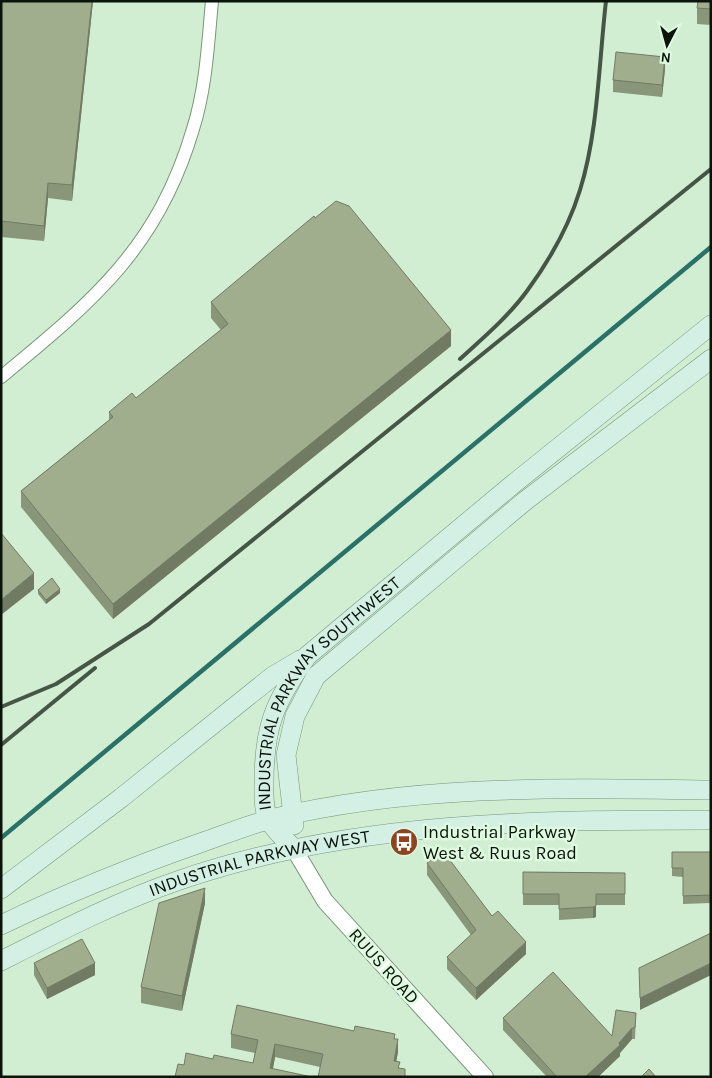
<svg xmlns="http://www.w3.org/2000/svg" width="712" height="1078" viewBox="0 0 712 1078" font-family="Karla,sans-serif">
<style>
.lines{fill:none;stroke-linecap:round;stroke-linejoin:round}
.stream{stroke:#2a7167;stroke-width:4.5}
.minor-casing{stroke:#7a947a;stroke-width:14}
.tertiary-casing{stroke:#7a947a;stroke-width:18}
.secondary-casing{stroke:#7a947a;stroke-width:20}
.minor{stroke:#fff;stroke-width:12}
.tertiary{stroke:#fff;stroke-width:16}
.secondary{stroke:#d4f0e5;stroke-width:19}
.rail{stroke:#465646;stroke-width:4}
.wall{fill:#8a967a}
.shaded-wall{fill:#717a63}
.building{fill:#a1ae8e;stroke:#717a63}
.labels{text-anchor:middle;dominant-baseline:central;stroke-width:5;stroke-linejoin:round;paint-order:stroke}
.street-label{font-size:18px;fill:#0a140a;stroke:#defadf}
.poi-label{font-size:18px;fill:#0a140a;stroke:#defadf;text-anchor:start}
</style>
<rect width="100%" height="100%" fill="#d1edd2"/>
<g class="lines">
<path class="stream" d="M1,838L711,247"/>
<defs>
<path id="minor" d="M1,377C93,301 158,248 193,129C206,88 208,44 212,1"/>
<path id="tertiary" d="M294,849L325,901L485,1077"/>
<g id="secondary">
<path d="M294,825L286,755L295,716L316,676L525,501L711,359"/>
<path id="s1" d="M294,849C286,840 274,830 269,820C263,810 264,794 264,782C264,726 275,701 307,656L512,485L711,325"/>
<path d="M1,889L121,798L273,676L300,660"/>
<path d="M1,925C67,893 134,866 203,842C226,834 248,825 271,819C415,784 564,788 711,790"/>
<path id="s2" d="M1,961C60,931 118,901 180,880C351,821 532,820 711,820"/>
</g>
</defs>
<use href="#minor" class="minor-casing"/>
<use href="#tertiary" class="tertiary-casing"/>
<use href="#secondary" class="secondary-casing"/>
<use href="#minor" class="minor"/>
<use href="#tertiary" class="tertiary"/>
<use href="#secondary" class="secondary"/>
<g class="rail">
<path d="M460,359C483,338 508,317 527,291C549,261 569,226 580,190C598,133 599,61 606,1"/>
<path d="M1,707L56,684L149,624L711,169"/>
<path d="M1,745L95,668"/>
</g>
</g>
<g class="wall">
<path d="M1,1H93L72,201L48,198L44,241L1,237Z"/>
<path d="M711,1V25L697,24V8Z"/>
<path d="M665,69L662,97L613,92V80Z"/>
<path d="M211,302L451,346L113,619L21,507V491L109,420V412L136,398L221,330L211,318Z"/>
<path d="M38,590L60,593L46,604L38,594Z"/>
<path d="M672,852H711V903L683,904V877L672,876Z"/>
<path d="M427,863L492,916L526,954L476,1000L447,969V957L471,935L427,875Z"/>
<path d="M523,872L625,873V905H596V917L593,918L559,920V905H523Z"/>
<path d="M205,903L182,1011L141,1003V987Z"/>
<path d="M34,963L95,975L47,999L34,975Z"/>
<path d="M636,1013L635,1039H632L620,1053V1056L598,1077H547L503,1030V1018L612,1036Z"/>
<path d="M354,1031L395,1039L398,1052L396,1061L400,1069L405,1077L320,1067L275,1057L273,1069L184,1065L213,1059L253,1063L255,1053L231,1048V1034Z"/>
</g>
<g class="shaded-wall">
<path d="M92,1H93L72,201V185Z"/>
<path d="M665,57V69L662,97V85Z"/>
<path d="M48,183V198L44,241V226Z"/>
<path d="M451,330V346L113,619V604Z"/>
<path d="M34,573V589L1,615V600Z"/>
<path d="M60,589V593L46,604V600Z"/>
<path d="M205,888V903L182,1011V996Z"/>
<path d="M596,906V917L593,918V907Z"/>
<path d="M526,942V954L476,1000V988Z"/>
<path d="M95,963V975L47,999V988Z"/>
<path d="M711,963V975L640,1010V998Z"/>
<path d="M632,1028V1039L620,1053V1056L598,1077H585L619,1043Z"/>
<path d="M398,1039V1052L394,1074V1061Z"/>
<path d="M275,1044V1057L271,1077L270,1068Z"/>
</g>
<g class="building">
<path d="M1,1H92L72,185L48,183L44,226L1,221Z"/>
<path d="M698,1H711V9L697,8Z"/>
<path d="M616,52L665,57L662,85L613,80Z"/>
<path d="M336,201L349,206L451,330L113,604L21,491L113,417L109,412L132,393L136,398L228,324L211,302L314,216L315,218Z"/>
<path d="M1,533L34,573L1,600Z"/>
<path d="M52,578L60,589L46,600L38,590Z"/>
<path d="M443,851L492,916L498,911L526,942L476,988L447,957L476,930L427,863Z"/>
<path d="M672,852H711V895L683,896V868H672Z"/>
<path d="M523,872L625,873V894H596V906L593,907L559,909V894H523Z"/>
<path d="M205,888L182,996L141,987L159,903Z"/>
<path d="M711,933V963L640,998L639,968Z"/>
<path d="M82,939L95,963L47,988L34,963Z"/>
<path d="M553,972L612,1036L616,1010L636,1013L635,1028H632L619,1043L620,1045L585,1077H557L503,1018Z"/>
<path d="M237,1005L354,1031L355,1026L395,1034L394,1039H398L394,1061L400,1062L398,1068L405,1069V1077H318L323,1054L275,1044L270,1068L312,1077H175L178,1064L184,1065L186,1053L213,1059L214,1055L253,1063L258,1040L231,1034Z"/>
<path d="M649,1069L656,1077H641Z"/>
</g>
<defs>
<symbol id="bus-disc" viewBox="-11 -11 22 22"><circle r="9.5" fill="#8b4520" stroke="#defadf"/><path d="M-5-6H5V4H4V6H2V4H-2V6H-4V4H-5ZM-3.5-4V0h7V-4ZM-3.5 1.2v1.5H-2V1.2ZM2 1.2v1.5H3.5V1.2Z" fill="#fff"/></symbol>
</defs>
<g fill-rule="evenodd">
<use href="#bus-disc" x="388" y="826" width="32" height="32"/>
</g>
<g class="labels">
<g class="street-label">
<text stroke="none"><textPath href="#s1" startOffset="190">INDUSTRIAL PARKWAY SOUTHWEST</textPath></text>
<text stroke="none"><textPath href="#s2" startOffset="278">INDUSTRIAL PARKWAY WEST</textPath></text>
<text transform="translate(384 966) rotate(48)">RUUS ROAD</text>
</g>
<g class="poi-label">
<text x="423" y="832">Industrial Parkway<tspan x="423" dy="21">West &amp; Ruus Road</tspan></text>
</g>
</g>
<rect width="712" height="1078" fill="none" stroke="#0a140a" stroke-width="5"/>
<g transform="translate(667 45) rotate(186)" stroke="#defadf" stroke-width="4" paint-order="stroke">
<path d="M0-4L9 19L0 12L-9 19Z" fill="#0a140a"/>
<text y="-8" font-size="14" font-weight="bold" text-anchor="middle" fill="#0a140a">N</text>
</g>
</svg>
